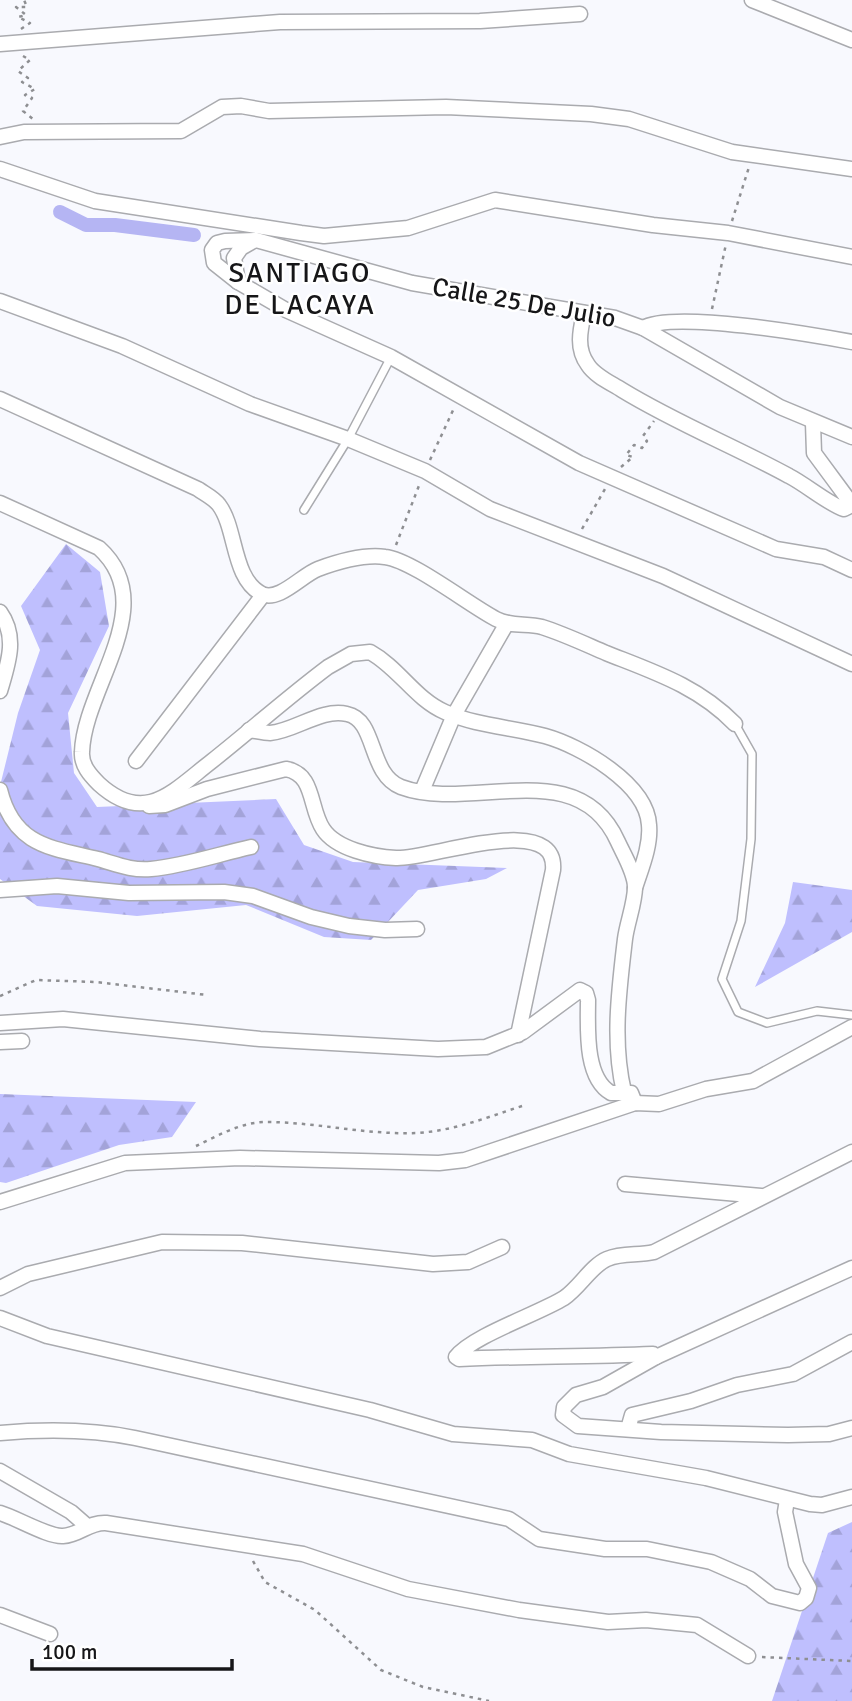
<svg xmlns="http://www.w3.org/2000/svg" width="852" height="1701" viewBox="0 0 852 1701" font-family="Signika,sans-serif">
<style>
.forest{fill:url(#forest-firs)}
.lines{fill:none;stroke-linecap:round;stroke-linejoin:round}
.canal{stroke:#b5b5f3;stroke-width:14}
.service-casing{stroke:#aaabaf;stroke-width:10}
.minor-casing{stroke:#aaabaf;stroke-width:17}
.path{stroke:#8e8f92;stroke-width:2.5;stroke-dasharray:3.5 5;stroke-linecap:butt}
.service{stroke:#fff;stroke-width:7}
.minor{stroke:#fff;stroke-width:14}
.labels{text-anchor:middle;dominant-baseline:central;stroke-width:5;stroke-linejoin:round;paint-order:stroke}
.street-label{font-size:26px;fill:#161618;stroke:#fff}
.neighbourhood-label{font-size:28px;letter-spacing:2px;fill:#161618;stroke:#fff}
</style>
<defs>
<pattern id="forest-firs" width="22" height="20" patternUnits="userSpaceOnUse" patternTransform="scale(1.75)"><rect width="22" height="20" fill="#bfbffe"/><path d="M5 1l3.5 6h-7zM16 11l3.5 6h-7z" fill="#a3a3d9"/></pattern>
</defs>
<rect width="100%" height="100%" fill="#f8f9fe"/>
<g class="forest">
<path d="M66,544L100,572L109,626L68,713L74,773L97,807L276,799L304,845L353,862L507,868L486,879L418,890L371,940L324,937L246,905L137,916L37,906L0,879V786L18,713L40,650L21,606Z"/>
<path d="M793,882L852,890V932L755,987L785,923Z"/>
<path d="M0,1094L196,1102L172,1137L119,1145L6,1183L0,1182Z"/>
<path d="M852,1522V1701H772L828,1533Z"/>
</g>
<g class="lines">
<path class="canal" d="M60,212L86,225H115L194,235"/>
<defs>
<g id="service">
<path d="M304,510L348,439L391,357"/>
<path d="M735,724L752,754L751,839L741,921L722,979L738,1012L767,1023L817,1011L852,1015"/>
</g>
<g id="minor">
<path d="M752,0L852,40"/>
<path d="M0,44L280,22L480,21L580,14"/>
<path d="M0,137L24,132L181,131L222,107L241,106L269,111L446,107L591,114L629,119L732,152L852,169"/>
<path d="M0,169L95,201L301,233L324,236L408,228L495,200L653,225L728,233L852,257"/>
<path d="M238,282L234,258L241,248L255,240"/>
<path d="M0,301L122,346L250,404L348,439L425,471L490,509L663,576L852,664"/>
<path d="M584,313C580,331 576,349 588,365C595,376 611,383 622,390C676,423 734,446 789,476C805,484 830,505 844,509L848,507V499L814,453L813,423"/>
<path d="M643,328C672,310 814,335 852,342"/>
<path d="M0,399L198,489C205,494 214,498 219,505C237,529 232,579 262,594C279,602 302,575 318,569C337,562 364,554 385,557C412,560 469,605 496,619C511,627 527,623 542,627C564,634 585,644 606,653C654,672 698,686 735,724"/>
<path d="M852,437L780,407L643,328L615,318L412,283L256,240L225,241L217,243L212,250L214,263L238,282L286,310L391,357L579,463L776,549L824,557L852,570"/>
<path d="M0,503L99,548C162,605 84,687 82,752C81,765 90,775 99,784C145,826 173,791 212,761C251,730 288,697 328,667L351,654L370,652C399,668 415,699 445,712C477,726 512,727 545,736C581,746 647,784 649,825C651,846 641,869 635,888"/>
<path d="M0,612C18,637 8,664 0,691"/>
<path d="M249,730C256,731 264,733 270,733C295,731 321,708 347,714C377,720 368,774 401,787C471,813 578,752 618,842C624,855 635,873 635,887C635,903 627,923 625,939C619,990 612,1042 624,1092"/>
<path d="M136,761L263,595"/>
<path d="M0,790C14,847 53,848 98,859C116,864 132,871 151,869C184,866 219,854 251,847"/>
<path d="M422,791L454,715L507,623"/>
<path d="M149,806L165,805L207,789L286,769C315,774 309,808 323,829C336,849 373,857 396,858C429,860 558,810 553,870L518,1035"/>
<path d="M0,890L57,886L129,893L224,892L253,896L311,917L349,926L385,930L417,929"/>
<path d="M0,1023L63,1019L260,1039L438,1049L486,1047L523,1032L580,990L586,993L588,1000C588,1026 584,1078 611,1093H631L635,1103"/>
<path d="M0,1042L22,1041"/>
<path d="M625,1184L761,1196"/>
<path d="M0,1202L125,1163L240,1158L439,1163L465,1160L635,1103L659,1104L706,1089L753,1081L852,1027"/>
<path d="M852,1268L656,1357L603,1387L576,1395L564,1407L563,1415L578,1426L661,1432L788,1435L829,1434L852,1428"/>
<path d="M0,1288L28,1274L162,1242L242,1243L433,1264L468,1262L502,1247"/>
<path d="M0,1318L47,1336L370,1410L453,1434L532,1440L569,1454L706,1478L810,1504L822,1505L852,1497"/>
<path d="M656,1357L653,1354C588,1357 524,1356 459,1359L456,1357C472,1336 538,1314 564,1298C580,1287 591,1266 607,1259C623,1252 638,1256 654,1252L852,1152"/>
<path d="M628,1429L632,1415L691,1401L737,1385L793,1374L852,1342"/>
<path d="M0,1433C46,1429 90,1429 135,1438L509,1519L539,1539L605,1549H647L711,1562L750,1579L772,1596L800,1603L806,1598L809,1588L796,1564L785,1512L787,1500"/>
<path d="M0,1471L71,1512L87,1526"/>
<path d="M0,1513C17,1518 48,1537 63,1536C80,1535 89,1522 106,1523L303,1554L408,1589L519,1610L608,1622L646,1620L697,1625L748,1656"/>
<path d="M0,1615L50,1634"/>
</g>
</defs>
<use href="#service" class="service-casing"/>
<use href="#minor" class="minor-casing"/>
<g class="path">
<path d="M21,29L30,23L18,17L26,15L16,7H27L24,0"/>
<path d="M23,56L30,60L18,71L28,78L22,82L35,89L25,95L32,98L23,111L33,119"/>
<path d="M732,221L749,167"/>
<path d="M712,309L726,244"/>
<path d="M430,460L455,406"/>
<path d="M621,467L633,457L626,455L634,445L642,448L647,441L643,436L654,421"/>
<path d="M582,529L605,489"/>
<path d="M396,545L420,483"/>
<path d="M0,996L36,980L96,982L207,995"/>
<path d="M196,1146C217,1136 241,1122 266,1122C316,1122 365,1135 416,1133C454,1131 488,1117 525,1105"/>
<path d="M253,1561L265,1582L315,1610L381,1670L423,1687L489,1701"/>
<path d="M762,1657L852,1661"/>
</g>
<use href="#service" class="service"/>
<use href="#minor" class="minor"/>
</g>
<g class="labels">
<g class="street-label">
<text transform="translate(524 303) rotate(10)">Calle 25 De Julio</text>
</g>
<g class="neighbourhood-label">
<text x="300" y="273">SANTIAGO<tspan x="300" dy="32">DE LACAYA</tspan></text>
</g>
</g>
<path d="M32 1659v10h200v-10" fill="none" stroke="#161618" stroke-width="3.5"/>
<text x="42" y="1659" font-size="21" fill="#161618" stroke="#ffffff" stroke-width="5" paint-order="stroke">100 m</text>
</svg>
